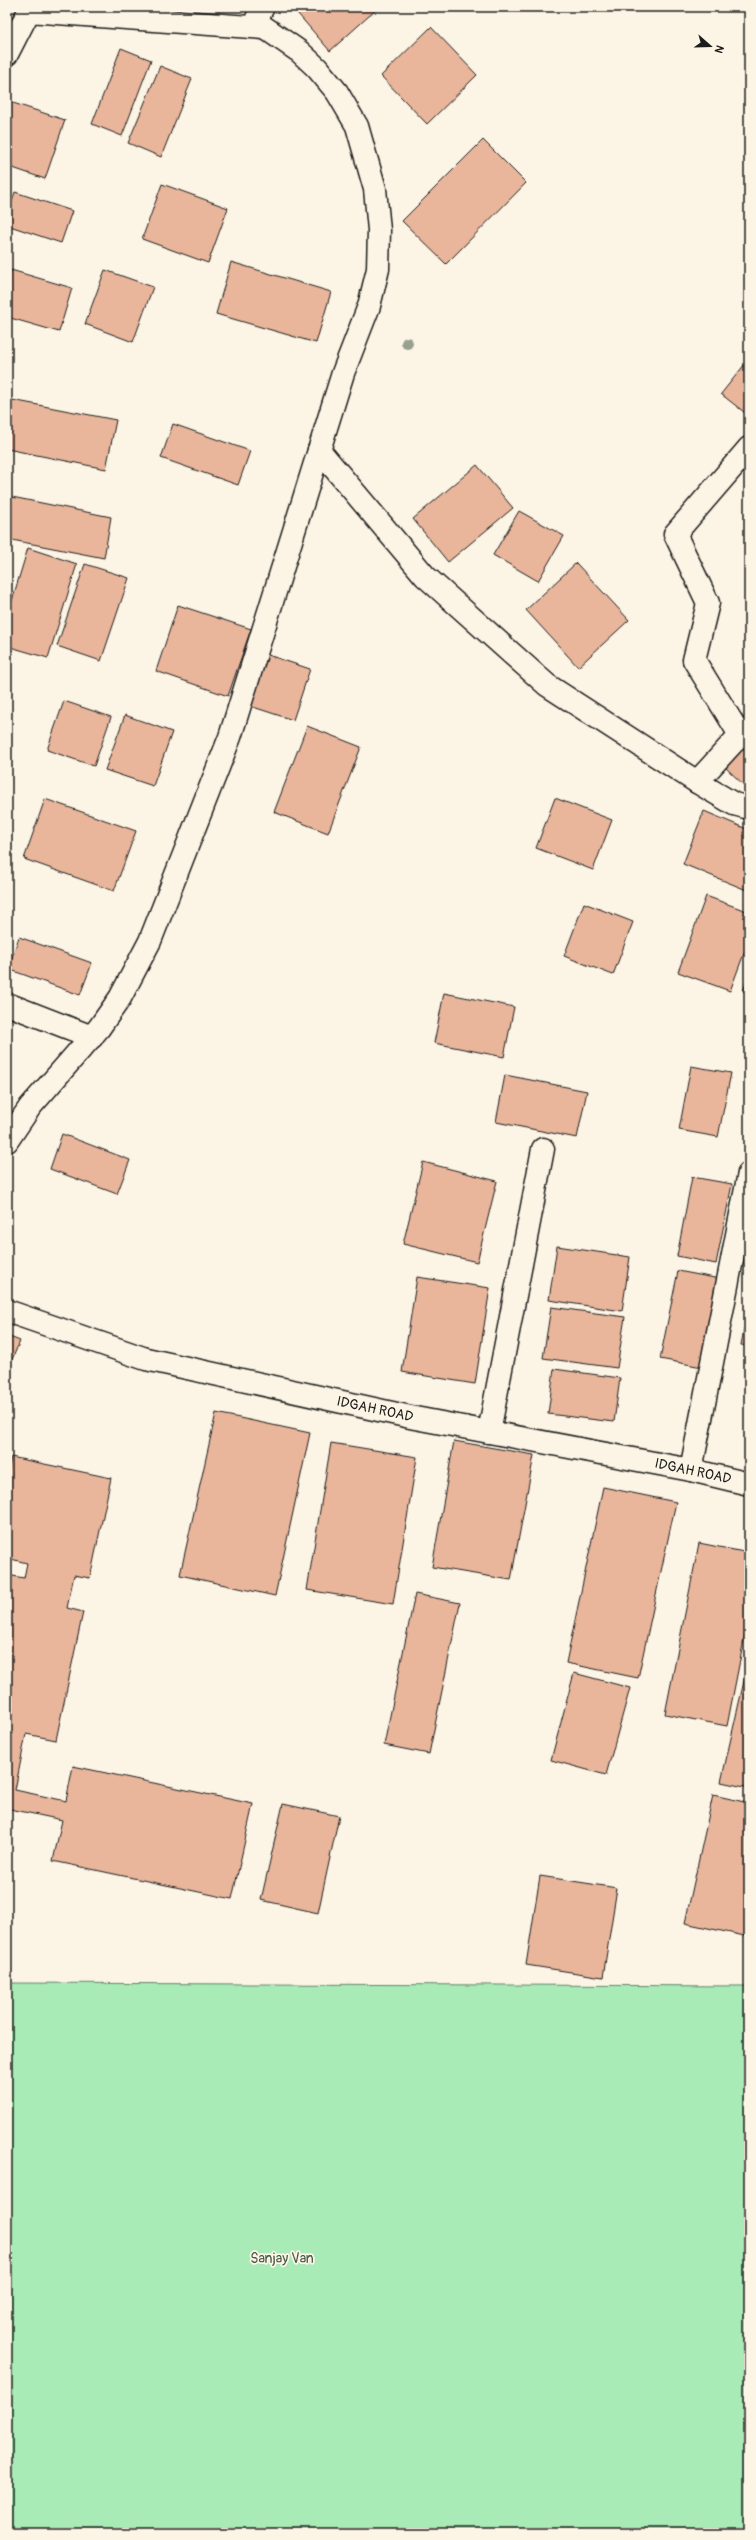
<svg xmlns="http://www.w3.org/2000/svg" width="756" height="2540" viewBox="0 0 756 2540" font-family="Pangolin,sans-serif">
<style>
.green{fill:#a8ebb6;stroke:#628469}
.building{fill:#e9b69c;stroke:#1c1c1c}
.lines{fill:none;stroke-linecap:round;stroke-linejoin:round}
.minor-casing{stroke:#1c1c1c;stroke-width:25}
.minor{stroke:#fcf5e5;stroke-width:22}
.tree{fill:#98a090}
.labels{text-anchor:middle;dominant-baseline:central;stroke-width:3.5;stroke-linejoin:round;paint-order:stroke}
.street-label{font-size:14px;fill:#1c1c1c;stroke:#fcf5e5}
.park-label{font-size:14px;fill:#465a4a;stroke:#fcf5e5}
</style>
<rect width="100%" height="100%" fill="#fcf5e5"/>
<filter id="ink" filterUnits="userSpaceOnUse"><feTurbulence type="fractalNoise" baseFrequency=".025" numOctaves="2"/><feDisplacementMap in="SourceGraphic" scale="8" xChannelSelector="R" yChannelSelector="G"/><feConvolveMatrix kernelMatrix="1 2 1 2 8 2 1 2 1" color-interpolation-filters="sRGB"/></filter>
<g filter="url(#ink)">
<path class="green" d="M7,1983L749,1986V2533H7Z"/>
<g class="building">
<path d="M292,7H379L330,51Z"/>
<path d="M431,27L477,75L427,124L381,76Z"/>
<path d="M121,48L151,60L122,136L92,124Z"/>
<path d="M160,66L192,79L161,157L128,143Z"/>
<path d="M7,101L65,120L45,179L7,166Z"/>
<path d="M483,140L526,183L446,264L402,221Z"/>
<path d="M162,184L228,208L208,263L142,239Z"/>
<path d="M15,192L72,211L61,243L7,225V217Z"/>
<path d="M231,262L331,292L316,343L216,314Z"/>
<path d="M11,270L72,288L59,332L7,317V284Z"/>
<path d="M105,270L153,287L133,342L85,324Z"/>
<path d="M749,359V416L721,394Z"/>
<path d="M7,399L116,420L106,469L7,449Z"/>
<path d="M173,424L250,451L238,485L161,458Z"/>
<path d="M477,465L513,508L448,562L413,519Z"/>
<path d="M7,496L111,517L104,558L7,539Z"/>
<path d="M519,511L564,536L538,581L493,555Z"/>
<path d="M28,548L77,564L48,658L7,646V617Z"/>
<path d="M576,563L629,620L578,667L526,610Z"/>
<path d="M85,564L129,578L101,661L57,646Z"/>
<path d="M178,605L251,629L228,696L156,671Z"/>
<path d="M268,655L310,669L293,720L250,706Z"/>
<path d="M64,701L111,717L94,766L47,750Z"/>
<path d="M125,715L172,732L153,786L105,770Z"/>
<path d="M307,726L361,747L328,833L274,812Z"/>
<path d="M749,743V790L725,767Z"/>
<path d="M555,798L612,820L593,870L536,848Z"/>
<path d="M45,799L136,831L114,891L24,859Z"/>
<path d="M704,811L749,830V891L683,864Z"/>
<path d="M706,896L749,912V940L730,991L678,972Z"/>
<path d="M584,903L633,922L613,975L564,956Z"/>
<path d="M19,937L92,963L80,995L8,969Z"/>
<path d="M749,976V993L743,991Z"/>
<path d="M444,993L514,1007L504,1057L434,1043Z"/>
<path d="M691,1066L731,1073L718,1137L679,1130Z"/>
<path d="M505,1075L587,1091L577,1138L496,1122Z"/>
<path d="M62,1134L130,1160L117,1194L50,1169Z"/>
<path d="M423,1162L497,1181L477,1262L403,1244Z"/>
<path d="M692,1177L732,1184L716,1264L677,1256Z"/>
<path d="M557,1246L630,1257L622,1311L549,1300Z"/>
<path d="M678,1271L720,1279L702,1367L660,1359Z"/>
<path d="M417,1277L490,1288L475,1384L402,1372Z"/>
<path d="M749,1304V1346L741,1345Z"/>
<path d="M551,1307L625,1317L617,1368L543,1358Z"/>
<path d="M7,1336L20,1341L7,1371Z"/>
<path d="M554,1369L620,1378L614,1422L548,1414Z"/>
<path d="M216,1413L310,1433L275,1596L180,1575Z"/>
<path d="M454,1441L534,1455L511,1580L432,1567Z"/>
<path d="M331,1443L417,1457L393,1604L307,1590Z"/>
<path d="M11,1457L111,1478L90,1578L74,1575L67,1608L83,1612L56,1740L26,1734L15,1790L66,1801L73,1766L253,1804L232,1899L53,1861L62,1820L10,1809L7,1826V1575L24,1578L27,1563L7,1558V1478Z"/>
<path d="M603,1487L676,1502L638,1678L566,1663Z"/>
<path d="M699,1543L749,1553V1614L727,1726L665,1714Z"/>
<path d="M415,1594L460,1603L429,1754L384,1745Z"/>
<path d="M749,1659V1788L721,1782Z"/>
<path d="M574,1673L630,1688L606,1775L551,1760Z"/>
<path d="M713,1795L749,1803V1937L685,1923Z"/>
<path d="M283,1804L339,1816L318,1913L261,1900Z"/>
<path d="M540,1876L617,1888L603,1977L526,1965Z"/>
</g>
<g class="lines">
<defs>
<g id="minor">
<path d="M7,54L29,11L264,28"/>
<path d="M319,450L425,576L547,685L697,782L734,804L749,808"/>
<path d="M697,782L740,735L694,660L708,603L675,534L749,448"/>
<path d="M7,1004L92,1037"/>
<path d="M7,1141L30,1107L99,1028L120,998L150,941L230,737L343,373L369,306L378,269L379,230L375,189L357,126L337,92L317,68L300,52L258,23L257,18L263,7"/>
<path d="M7,1311L146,1359L415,1418L691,1470L749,1484"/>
<path d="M489,1432L543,1149"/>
<path d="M691,1470L749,1173"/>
</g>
</defs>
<use href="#minor" class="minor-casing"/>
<use href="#minor" class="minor"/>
</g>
<circle class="tree" cx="407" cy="343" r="6"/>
</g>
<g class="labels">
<g class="street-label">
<text transform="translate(375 1409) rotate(12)">IDGAH ROAD</text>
<text transform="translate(693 1471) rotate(12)">IDGAH ROAD</text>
</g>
<g class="park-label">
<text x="282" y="2258">Sanjay Van</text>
</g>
</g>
<rect width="756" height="2540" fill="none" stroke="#fcf5e5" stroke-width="24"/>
<rect x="12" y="12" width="732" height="2516" fill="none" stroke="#1c1c1c" stroke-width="1.5" filter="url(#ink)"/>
<g transform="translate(710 46) rotate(110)" stroke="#fcf5e5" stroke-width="3" paint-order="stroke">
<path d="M0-3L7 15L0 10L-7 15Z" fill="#1c1c1c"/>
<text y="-6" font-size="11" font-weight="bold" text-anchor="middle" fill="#1c1c1c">N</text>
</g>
</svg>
